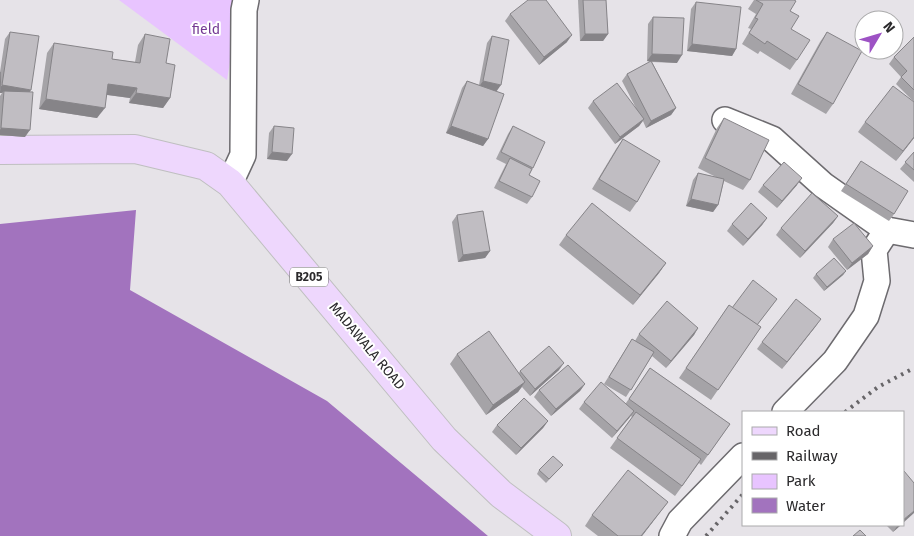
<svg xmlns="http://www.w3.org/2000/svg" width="914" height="536" viewBox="0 0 914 536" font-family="'Fira Sans',sans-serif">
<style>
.green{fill:#e8c4ff}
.water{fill:#a273be}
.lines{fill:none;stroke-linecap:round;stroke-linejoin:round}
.street-casing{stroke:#6d6b6f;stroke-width:28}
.primary-casing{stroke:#bfbfc0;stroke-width:30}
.street{stroke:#fff;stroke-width:25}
.primary{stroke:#eed7fd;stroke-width:28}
.rail{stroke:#676568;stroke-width:4;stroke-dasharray:2.5 5;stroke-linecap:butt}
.wall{fill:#a5a3a7}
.shaded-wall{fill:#868488}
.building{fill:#c0bdc2;stroke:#868488}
.labels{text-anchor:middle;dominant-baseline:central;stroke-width:4;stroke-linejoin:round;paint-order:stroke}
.shield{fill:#fff;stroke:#6b6a6b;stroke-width:1}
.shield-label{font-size:12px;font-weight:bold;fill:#2b2a2c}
.park-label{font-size:14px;fill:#743893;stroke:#fff}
.street-label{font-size:14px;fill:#2b2a2c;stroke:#fff}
</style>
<rect width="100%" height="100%" fill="#e6e3e8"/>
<path class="green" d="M119,0H240L227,80Z"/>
<path class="water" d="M136,210L130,290L327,401L488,536H0V224Z"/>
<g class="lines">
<defs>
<g id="street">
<path d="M725,120L772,139L823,185L887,230L914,235"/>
<path d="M230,183L243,155L244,10L246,0"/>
<path d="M785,412L835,361L866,316L877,281L874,250L887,230"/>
<path d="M672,536L680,521L743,456"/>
</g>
<path id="primary" d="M0,150L135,149L206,166L230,183L444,439L501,494L557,536"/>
</defs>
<use href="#street" class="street-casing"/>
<use href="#primary" class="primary-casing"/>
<use href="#street" class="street"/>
<use href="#primary" class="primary"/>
<g class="rail">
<path d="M845,412L878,387L914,368"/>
<path d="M706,536L743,494"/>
</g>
</g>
<g class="wall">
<path d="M578,0H606L608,34L603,41H580Z"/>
<path d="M754,0H794L790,11L791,29L797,60L790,70L760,51L758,54L742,44L751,29L748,28L756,14L748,9Z"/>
<path d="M696,2L736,49L732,56L687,51L691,9Z"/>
<path d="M510,14L567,42L539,65L505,21Z"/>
<path d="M653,17L677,63L652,62L676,108L671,115L646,128L643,121L639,126L615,144L588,108L593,101L636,108L622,81L627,74L650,62L647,61L648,24Z"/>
<path d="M10,32L30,92L25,137L0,135V96L2,93L0,72L5,39Z"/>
<path d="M827,32L833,104L826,114L791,94L820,42Z"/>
<path d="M145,34L166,63L170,98L163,108L129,103L130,98L107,95L97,118L39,109L47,53L54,43L112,59L135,62L138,45Z"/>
<path d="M492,36L496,92L488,139L483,146L446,133L462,88L467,81L479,85L487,43Z"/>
<path d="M914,37V102L896,84L901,77L889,64L894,57Z"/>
<path d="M724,118L750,180L743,190L724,181L718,205L713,212L686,206L693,180L698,173L716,177L698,168L717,128Z"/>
<path d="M865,122L914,138L896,161L858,132Z"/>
<path d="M274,126L287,161L267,159L269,133Z"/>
<path d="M513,126L533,168L529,175L532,197L527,204L494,188L506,164L496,159L508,134Z"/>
<path d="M623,139L637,202L630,212L592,189L616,149Z"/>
<path d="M914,152V182L900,169Z"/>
<path d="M861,161L894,214L889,221L841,191Z"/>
<path d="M763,185H797L777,208L758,192Z"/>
<path d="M457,215L490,251L485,258L458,262L452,222Z"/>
<path d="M838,216L833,223L800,258L776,235L781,228Z"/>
<path d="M767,218L762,225L743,246L727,231L732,224Z"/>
<path d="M566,235L666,263L659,273L633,305L559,245Z"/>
<path d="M833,239L873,246L868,254L847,270L828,247Z"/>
<path d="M846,271L843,275L824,291L813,278L816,274Z"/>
<path d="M777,299L757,325L761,327L711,400L679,378L729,305L732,308Z"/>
<path d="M816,326L782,369L757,349L762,342Z"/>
<path d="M698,328L694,335L666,368L652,356L626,397L604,384L632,339L635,341L639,334Z"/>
<path d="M457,354L519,373L520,371L559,370L530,396L522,387L518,392L486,415L450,364Z"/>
<path d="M650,368L730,424L701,465L699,463L675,496L610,448L632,417L631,416L612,438L579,409L584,402L626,403Z"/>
<path d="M585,384L580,391L551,416L534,397L539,390Z"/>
<path d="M548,421L543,428L516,455L492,432L497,425Z"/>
<path d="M563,465L546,483L537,474L539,470Z"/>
<path d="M668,502L642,536H598L585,526L592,515Z"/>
<path d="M886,525H901L893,532Z"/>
</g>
<g class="shaded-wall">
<path d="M585,34H608L603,41H580Z"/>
<path d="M572,35L567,42L539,65L544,57Z"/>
<path d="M692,44L736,49L732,56L687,51Z"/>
<path d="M652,54L682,55L677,63L647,61Z"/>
<path d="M483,81L501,85L496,92L478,88Z"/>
<path d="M108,84L137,88L130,98L101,94Z"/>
<path d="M2,85L31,90L26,97L4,91L2,93H0V88Z"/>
<path d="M136,93L170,98L163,108L129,103Z"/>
<path d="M46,99L105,108L97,118L39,109Z"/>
<path d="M676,108L671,115L646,128L651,121Z"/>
<path d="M644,119L639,126L615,144L620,137Z"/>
<path d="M451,126L488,139L483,146L446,133Z"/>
<path d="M1,128L30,130L25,137L0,135V130Z"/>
<path d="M914,137V138L896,161L903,151Z"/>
<path d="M272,152L292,154L287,161L267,159Z"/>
<path d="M802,178L797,185L777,208L782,201Z"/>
<path d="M691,199L718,205L713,212L686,206Z"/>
<path d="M838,216L833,223L800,258L805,251Z"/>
<path d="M767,218L762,225L743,246L748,239Z"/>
<path d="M873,246L868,254L847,270L852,263Z"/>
<path d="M490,251L485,258L458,262L463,255Z"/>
<path d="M666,263L659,273L633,305L640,295Z"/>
<path d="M846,271L843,275L824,291L827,287Z"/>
<path d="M821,319L816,326L782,369L787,362Z"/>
<path d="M698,328L694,335L666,368L671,361Z"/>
<path d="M564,363L559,370L530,396L535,389Z"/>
<path d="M525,382L518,392L486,415L493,405Z"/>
<path d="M585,384L580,391L551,416L556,409Z"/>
<path d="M634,411L629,418L612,438L617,431Z"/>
<path d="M548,421L543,428L516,455L521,448Z"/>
<path d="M668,502L642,536H641Z"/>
<path d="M914,511V513L903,523V520Z"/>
<path d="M898,525H901L893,532Z"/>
</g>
<g class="building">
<path d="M528,0H546L572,35L544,57L510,14Z"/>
<path d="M583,0H606L608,34H585Z"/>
<path d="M756,0H794L796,1L790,11L799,16L791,29L810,40L797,60L767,41L765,44L749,33L758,19L755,18L763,4Z"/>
<path d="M696,2L741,7L736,49L692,44Z"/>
<path d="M653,17L684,18L682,55L652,54Z"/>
<path d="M10,32L39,36L31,90L2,85Z"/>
<path d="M827,32L862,51L833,104L798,84Z"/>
<path d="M145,34L170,39L166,63L175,65L170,98L136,93L137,88L108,84L105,108L46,99L54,43L113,52L112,59L140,63Z"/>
<path d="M492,36L509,40L501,85L483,81Z"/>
<path d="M914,37V90L901,77L907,71L894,57Z"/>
<path d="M651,61L676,108L651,121L627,74Z"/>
<path d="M0,72L1,91H0Z"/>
<path d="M467,81L504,94L488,139L451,126Z"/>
<path d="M617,83L644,119L620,137L593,101Z"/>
<path d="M893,86L914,102V137L903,151L865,122Z"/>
<path d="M4,91L33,92L30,130L1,128Z"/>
<path d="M724,118L769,140L750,180L705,158Z"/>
<path d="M274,126L294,128L292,154L272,152Z"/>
<path d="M513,126L545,142L533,168L501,152Z"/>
<path d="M623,139L660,161L637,202L599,179Z"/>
<path d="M914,152V170L905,162Z"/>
<path d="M510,158L532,169L529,175L540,181L532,197L499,181Z"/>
<path d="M861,161L908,191L894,214L846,184Z"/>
<path d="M784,162L802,178L782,201L763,185Z"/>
<path d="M698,173L724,179L718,205L691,199Z"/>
<path d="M812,193L838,216L805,251L781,228Z"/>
<path d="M592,203L666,263L640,295L566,235Z"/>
<path d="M751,203L767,218L748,239L732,224Z"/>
<path d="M483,211L490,251L463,255L457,215Z"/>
<path d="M854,223L873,246L852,263L833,239Z"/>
<path d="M834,258L846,271L827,287L816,274Z"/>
<path d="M753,280L777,299L757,325L732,308Z"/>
<path d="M796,299L821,319L787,362L762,342Z"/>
<path d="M667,301L698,328L671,361L639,334Z"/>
<path d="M729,305L761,327L718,390L686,368Z"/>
<path d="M489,331L525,382L493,405L457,354Z"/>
<path d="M632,339L654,352L631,390L609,377Z"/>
<path d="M549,346L564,363L535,389L520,371Z"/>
<path d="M568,365L585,384L556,409L539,390Z"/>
<path d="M650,368L730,424L708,455L629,399Z"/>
<path d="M601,382L634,411L617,431L584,402Z"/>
<path d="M524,398L548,421L521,448L497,425Z"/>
<path d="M636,412L701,459L682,486L617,438Z"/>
<path d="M553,456L563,465L549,479L539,470Z"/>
<path d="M628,470L668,502L641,536H618L592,515Z"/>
<path d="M904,471L914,483V511L903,520V472Z"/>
<path d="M860,530L866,536H853Z"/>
</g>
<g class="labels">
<rect class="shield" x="290" y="267.5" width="38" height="19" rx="4"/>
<g class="shield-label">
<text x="309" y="277">B205</text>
</g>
<g class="park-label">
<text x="206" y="29">field</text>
</g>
<g class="street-label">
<text transform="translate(367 346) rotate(50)">MADAWALA ROAD</text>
</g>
</g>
<rect x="742" y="411" width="162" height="115" fill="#ffffff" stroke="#aaaaab"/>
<rect x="752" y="427" width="25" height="8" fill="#eed7fd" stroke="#aaaaab"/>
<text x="786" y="436" font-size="15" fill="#2b2a2c">Road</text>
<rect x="752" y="452" width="25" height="8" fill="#676568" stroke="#aaaaab"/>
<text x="786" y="461" font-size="15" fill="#2b2a2c">Railway</text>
<rect x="752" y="474" width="25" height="15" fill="#e8c4ff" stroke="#aaaaab"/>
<text x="786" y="486" font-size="15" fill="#2b2a2c">Park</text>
<rect x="752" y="498" width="25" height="15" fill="#a273be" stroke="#aaaaab"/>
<text x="786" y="511" font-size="15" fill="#2b2a2c">Water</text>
<g transform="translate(879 35) rotate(52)"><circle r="24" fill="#ffffff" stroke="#aaaaab"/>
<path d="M0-4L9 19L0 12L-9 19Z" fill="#9d52c4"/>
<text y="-8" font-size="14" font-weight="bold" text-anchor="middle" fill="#2b2a2c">N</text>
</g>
</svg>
